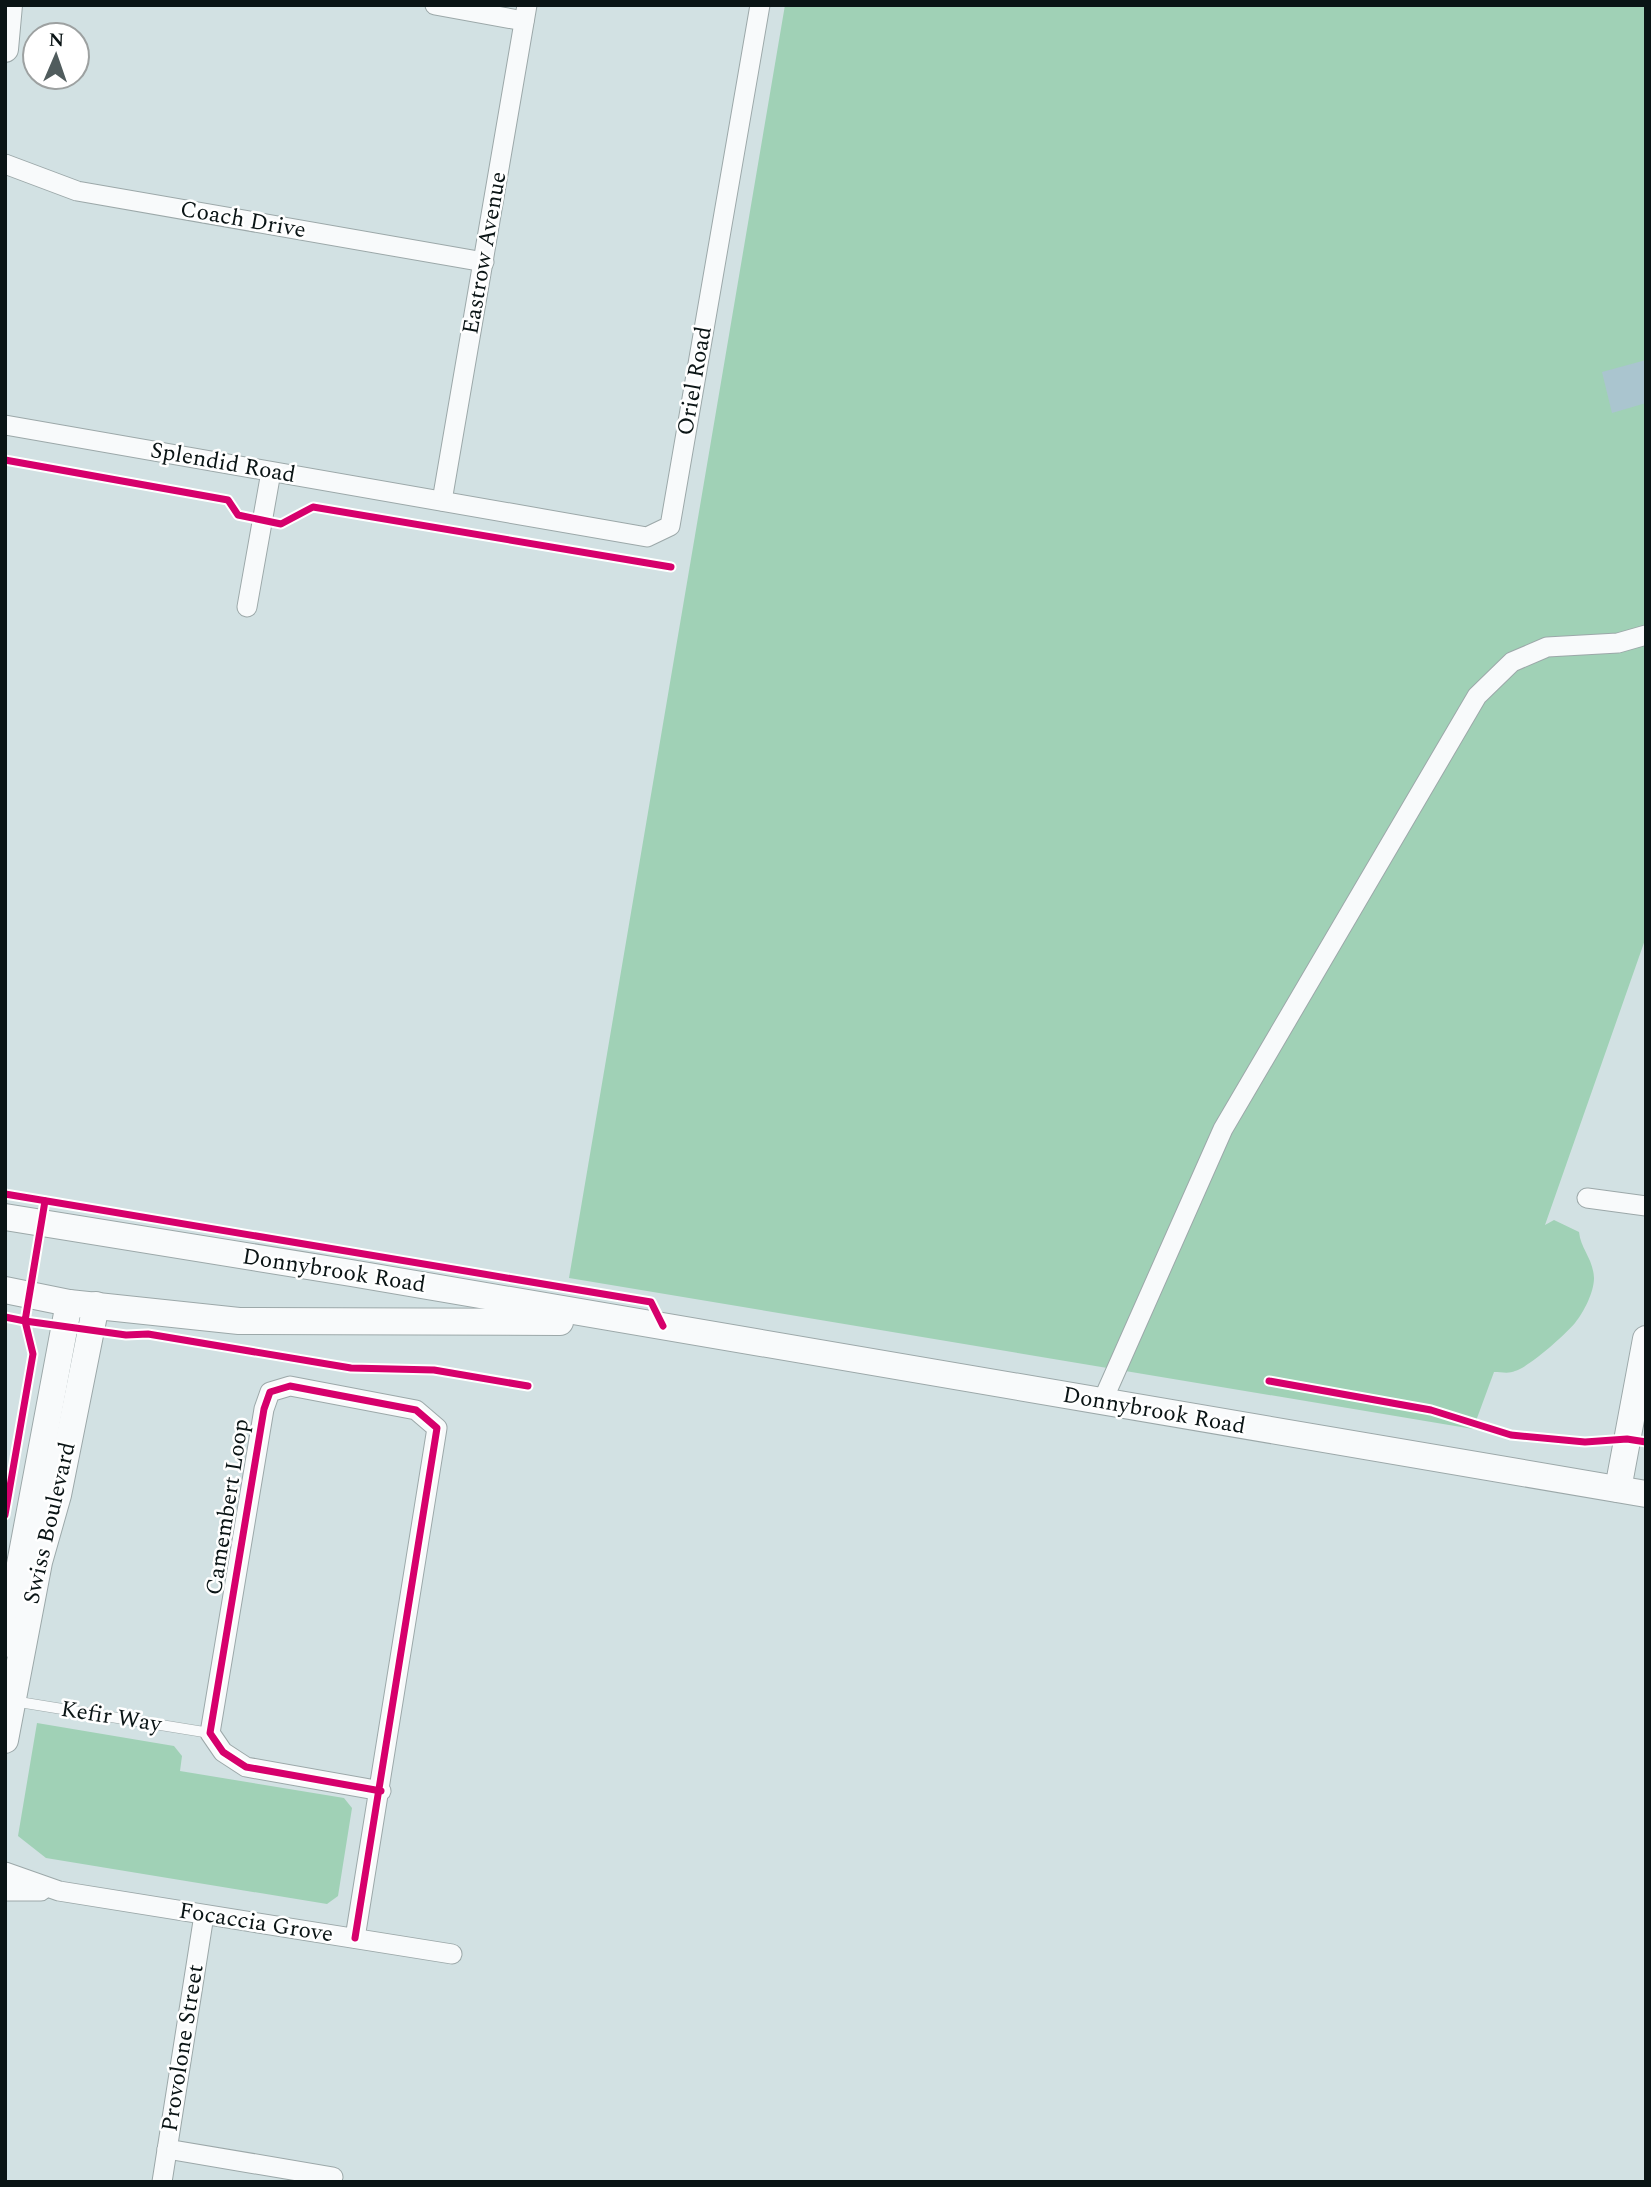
<svg xmlns="http://www.w3.org/2000/svg" width="1651" height="2187" viewBox="0 0 1651 2187" font-family="Spectral,serif">
<style>
.green{fill:#a0d1b6}
.building{fill:#aac5cf}
.lines{fill:none;stroke-linecap:round;stroke-linejoin:round}
.lane-casing{stroke:#9ca8a9;stroke-width:11}
.street-casing{stroke:#9ca8a9;stroke-width:21}
.secondary-casing{stroke:#9ca8a9;stroke-width:28}
.lane{stroke:#f8fafb;stroke-width:10}
.street{stroke:#f8fafb;stroke-width:19}
.secondary{stroke:#f8fafb;stroke-width:26}
.cycleway-casing{stroke:#fff;stroke-width:11}
.cycleway{stroke:#d6006c;stroke-width:7}
.labels{text-anchor:middle;dominant-baseline:central;stroke-width:5;stroke-linejoin:round;paint-order:stroke}
.street-label{font-size:23px;fill:#0a1415;stroke:#fff}
</style>
<rect width="100%" height="100%" fill="#d2e1e3"/>
<g class="green">
<path d="M785,5H1646V937L1545,1225L1554,1220L1579,1232C1581,1250 1593,1258 1594,1278C1594,1292 1584,1312 1575,1323C1565,1335 1529,1367 1515,1371C1509,1374 1501,1372 1494,1372L1473,1429L569,1278Z"/>
<path d="M37,1723L174,1746L182,1756L180,1771L344,1798L352,1808L338,1896L327,1904L46,1858L18,1836Z"/>
</g>
<path class="building" d="M1646,360V403L1612,413L1602,372Z"/>
<g class="lines">
<defs>
<path id="lane" d="M13,1701L210,1733"/>
<g id="street">
<path d="M435,5L524,21"/>
<path d="M5,164L77,191L484,262"/>
<path d="M5,425L647,537L670,526L760,5"/>
<path d="M442,501L527,5"/>
<path d="M247,607L271,472"/>
<path d="M1587,1198L1646,1206"/>
<path d="M1102,1402L1223,1129L1477,696L1512,662L1547,647L1618,643L1646,635"/>
<path d="M5,1872L59,1891L452,1954"/>
<path d="M5,1891H41"/>
<path d="M355,1938L437,1428L416,1410L290,1386L270,1392L264,1409L210,1733L223,1752L246,1767L381,1791"/>
<path d="M167,2149L333,2177"/>
<path d="M162,2182L204,1915"/>
</g>
<g id="secondary">
<path d="M5,49L9,5"/>
<path d="M5,1217L351,1273L1646,1494"/>
<path d="M5,1290L69,1303L239,1321L560,1322"/>
<path d="M1618,1489L1646,1339"/>
<path d="M5,1644L69,1303"/>
<path d="M5,1740L39,1562L58,1495L96,1305"/>
</g>
</defs>
<use href="#lane" class="lane-casing"/>
<use href="#street" class="street-casing"/>
<use href="#secondary" class="secondary-casing"/>
<use href="#lane" class="lane"/>
<use href="#street" class="street"/>
<use href="#secondary" class="secondary"/>
<defs>
<g id="cycleway">
<path d="M5,460L228,500L238,515L281,524L313,507L671,567"/>
<path d="M5,1194L651,1302L663,1326"/>
<path d="M5,1317L25,1321L45,1201"/>
<path d="M1269,1381L1431,1410L1511,1435L1585,1442L1627,1439L1646,1442"/>
<path d="M5,1515L33,1354L25,1321L126,1335L148,1334L351,1368L434,1370L528,1386"/>
<path d="M355,1938L437,1428L416,1410L290,1386L270,1392L264,1409L210,1733L223,1752L246,1767L381,1791"/>
</g>
</defs>
<use href="#cycleway" class="cycleway-casing"/>
<use href="#cycleway" class="cycleway"/>
</g>
<g class="labels">
<g class="street-label">
<text transform="translate(243 220) rotate(10)">Coach Drive</text>
<text transform="translate(485 253) rotate(-80)">Eastrow Avenue</text>
<text transform="translate(695 381) rotate(-80)">Oriel Road</text>
<text transform="translate(223 463) rotate(10)">Splendid Road</text>
<text transform="translate(334 1271) rotate(9)">Donnybrook Road</text>
<text transform="translate(1154 1411) rotate(10)">Donnybrook Road</text>
<text transform="translate(228 1507) rotate(-81)">Camembert Loop</text>
<text transform="translate(50 1523) rotate(-77)">Swiss Boulevard</text>
<text transform="translate(111 1717) rotate(9)">Kefir Way</text>
<text transform="translate(256 1923) rotate(9)">Focaccia Grove</text>
<text transform="translate(183 2048) rotate(-81)">Provolone Street</text>
</g>
</g>
<rect width="1651" height="2187" fill="none" stroke="#0a1415" stroke-width="14"/>
<g transform="translate(56 56) rotate(2)"><circle r="33" fill="#ffffff" stroke="#9da1a1" stroke-width="2"/>
<path d="M0-5L12 26L0 18L-12 26Z" fill="#505c5d"/>
<text y="-10" font-size="19" font-weight="bold" text-anchor="middle" fill="#0a1415">N</text>
</g>
</svg>
